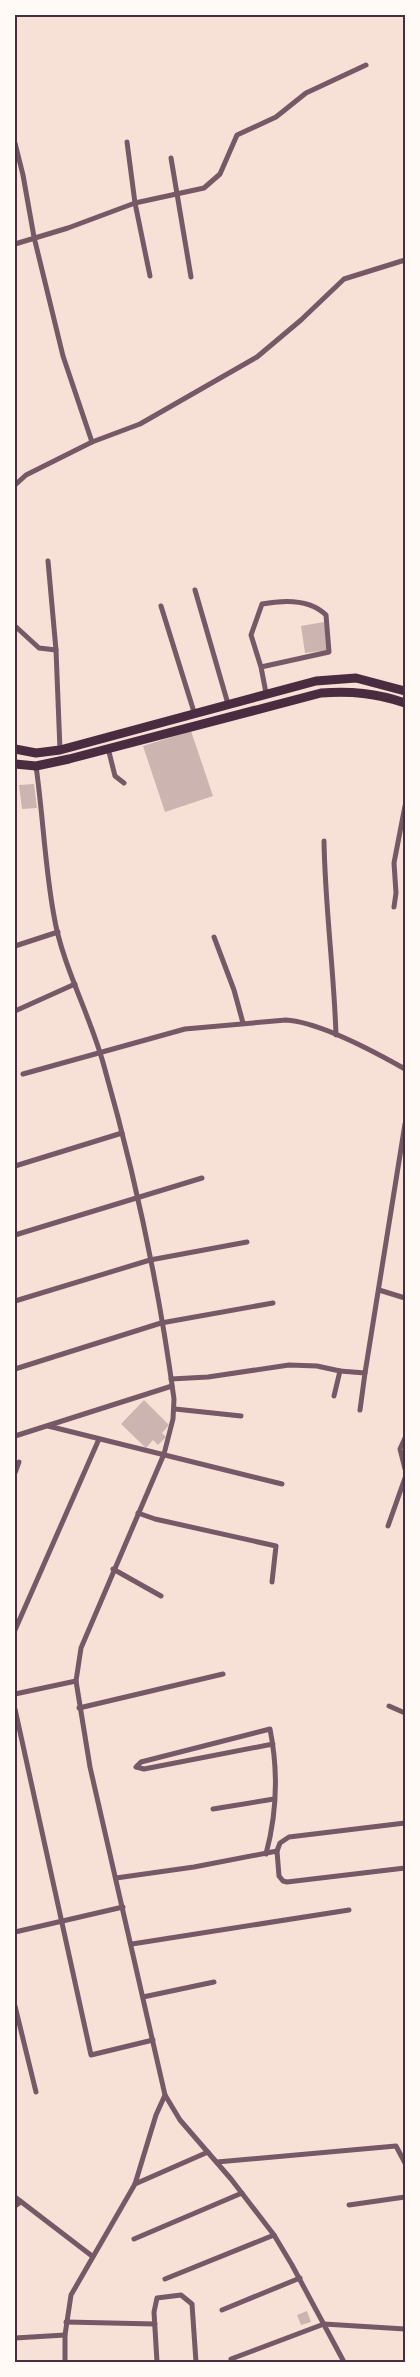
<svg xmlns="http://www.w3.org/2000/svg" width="420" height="2377" viewBox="0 0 420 2377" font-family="Inter,sans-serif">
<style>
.building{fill:#ccb4b1}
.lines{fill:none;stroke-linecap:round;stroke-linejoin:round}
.minor{stroke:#755966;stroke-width:5}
.trunk{stroke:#4a2c40;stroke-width:9}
.neatline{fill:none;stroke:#4a2c40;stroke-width:2}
</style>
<rect width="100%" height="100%" fill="#f7e1d7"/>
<g class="building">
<path d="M324,622L329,650L305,653L301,626Z"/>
<path d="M191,731L213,796L165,812L143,746Z"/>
<path d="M34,784L37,808L22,809L19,785Z"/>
<path d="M144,1400L169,1425L162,1433L166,1437L158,1445L153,1440L146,1448L121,1424Z"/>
<path d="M307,2311L311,2322L301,2325L297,2315Z"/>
</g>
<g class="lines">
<g class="minor">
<path d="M127,142L135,203L150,276"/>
<path d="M15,143L23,175L34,237L63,356L92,442L26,475L15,485"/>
<path d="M171,158L191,277"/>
<path d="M15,244L68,228L135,203L204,188L220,174L237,135L276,117L306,93L366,65"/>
<path d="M92,442L140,424L257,357L301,320L344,279L405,260"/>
<path d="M48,561L56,650L60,750"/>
<path d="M195,590L228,704"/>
<path d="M161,606L194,712"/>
<path d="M15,626L39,648L56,650"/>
<path d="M261,667L329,652L326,615C310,599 283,600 262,604L251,635L261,667L266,693"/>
<path d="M108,748L115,776L124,783"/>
<path d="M36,766C43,815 45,868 54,916C62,965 91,1017 104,1066C135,1175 159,1287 174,1399L173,1419L164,1454L81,1648L76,1681L90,1767L165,2095L180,2120L231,2179L274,2235L292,2265L344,2362"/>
<path d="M324,841C325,906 334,971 336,1035"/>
<path d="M394,907L396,893L394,863L405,806"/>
<path d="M214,937L234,990L243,1023"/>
<path d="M15,946L58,932"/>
<path d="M15,1011L75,984"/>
<path d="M23,1074L185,1029L286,1020C320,1022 375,1052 405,1069"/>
<path d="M15,1166L122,1133"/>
<path d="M15,1235L202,1178"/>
<path d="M379,1290L405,1298"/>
<path d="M15,1301L150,1260L247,1242"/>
<path d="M15,1369L161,1323L273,1303"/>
<path d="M340,1371L365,1373L405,1124"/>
<path d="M171,1379L208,1377L289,1365L317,1366L340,1371L334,1396"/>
<path d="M175,1409L241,1416"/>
<path d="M360,1410L365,1373"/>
<path d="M48,1426L282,1484"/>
<path d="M15,1436L172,1386"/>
<path d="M405,1438L400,1449L405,1469"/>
<path d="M15,1473L19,1462"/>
<path d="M138,1513L155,1519L276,1546L272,1582"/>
<path d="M388,1526L405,1478"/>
<path d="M113,1569L161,1596"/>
<path d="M15,1630L99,1439"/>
<path d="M15,1694L76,1681"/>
<path d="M389,1706L405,1713"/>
<path d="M79,1708L223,1674"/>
<path d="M15,1709L91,2055L153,2040"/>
<path d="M213,1809L274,1799"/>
<path d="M277,1851L280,1843L289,1837L405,1823"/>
<path d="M266,1854C277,1813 278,1769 270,1729L141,1762L136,1767L144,1769L273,1744"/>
<path d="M116,1878L194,1867L277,1851L279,1876L283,1881L287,1882L405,1868"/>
<path d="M15,1932L123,1907"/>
<path d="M132,1944L349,1910"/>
<path d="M143,1997L214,1982"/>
<path d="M15,2006L36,2092"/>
<path d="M217,2162L396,2146L405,2163"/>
<path d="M135,2184L208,2152"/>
<path d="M15,2197L92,2256"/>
<path d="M349,2205L405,2197"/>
<path d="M15,2206L21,2202"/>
<path d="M134,2239L242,2193"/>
<path d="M165,2279L274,2235"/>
<path d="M222,2310L300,2278"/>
<path d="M66,2322L155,2324"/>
<path d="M15,2338L65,2335"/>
<path d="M231,2359L324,2324L405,2329"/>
<path d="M65,2362V2335L71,2295L135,2184L156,2115L165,2095"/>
<path d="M157,2362L154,2312L157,2298L181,2295L192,2304L196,2362"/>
</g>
<g class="trunk">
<path d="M15,749L36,753L60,750L316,681L356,678L405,691"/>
<path d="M15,764L36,766L69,759L321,693C351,691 376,693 405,703"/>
</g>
</g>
<rect width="420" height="2377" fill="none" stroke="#fffaf5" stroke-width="32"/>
<rect x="16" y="16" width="388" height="2345" class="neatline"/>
</svg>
